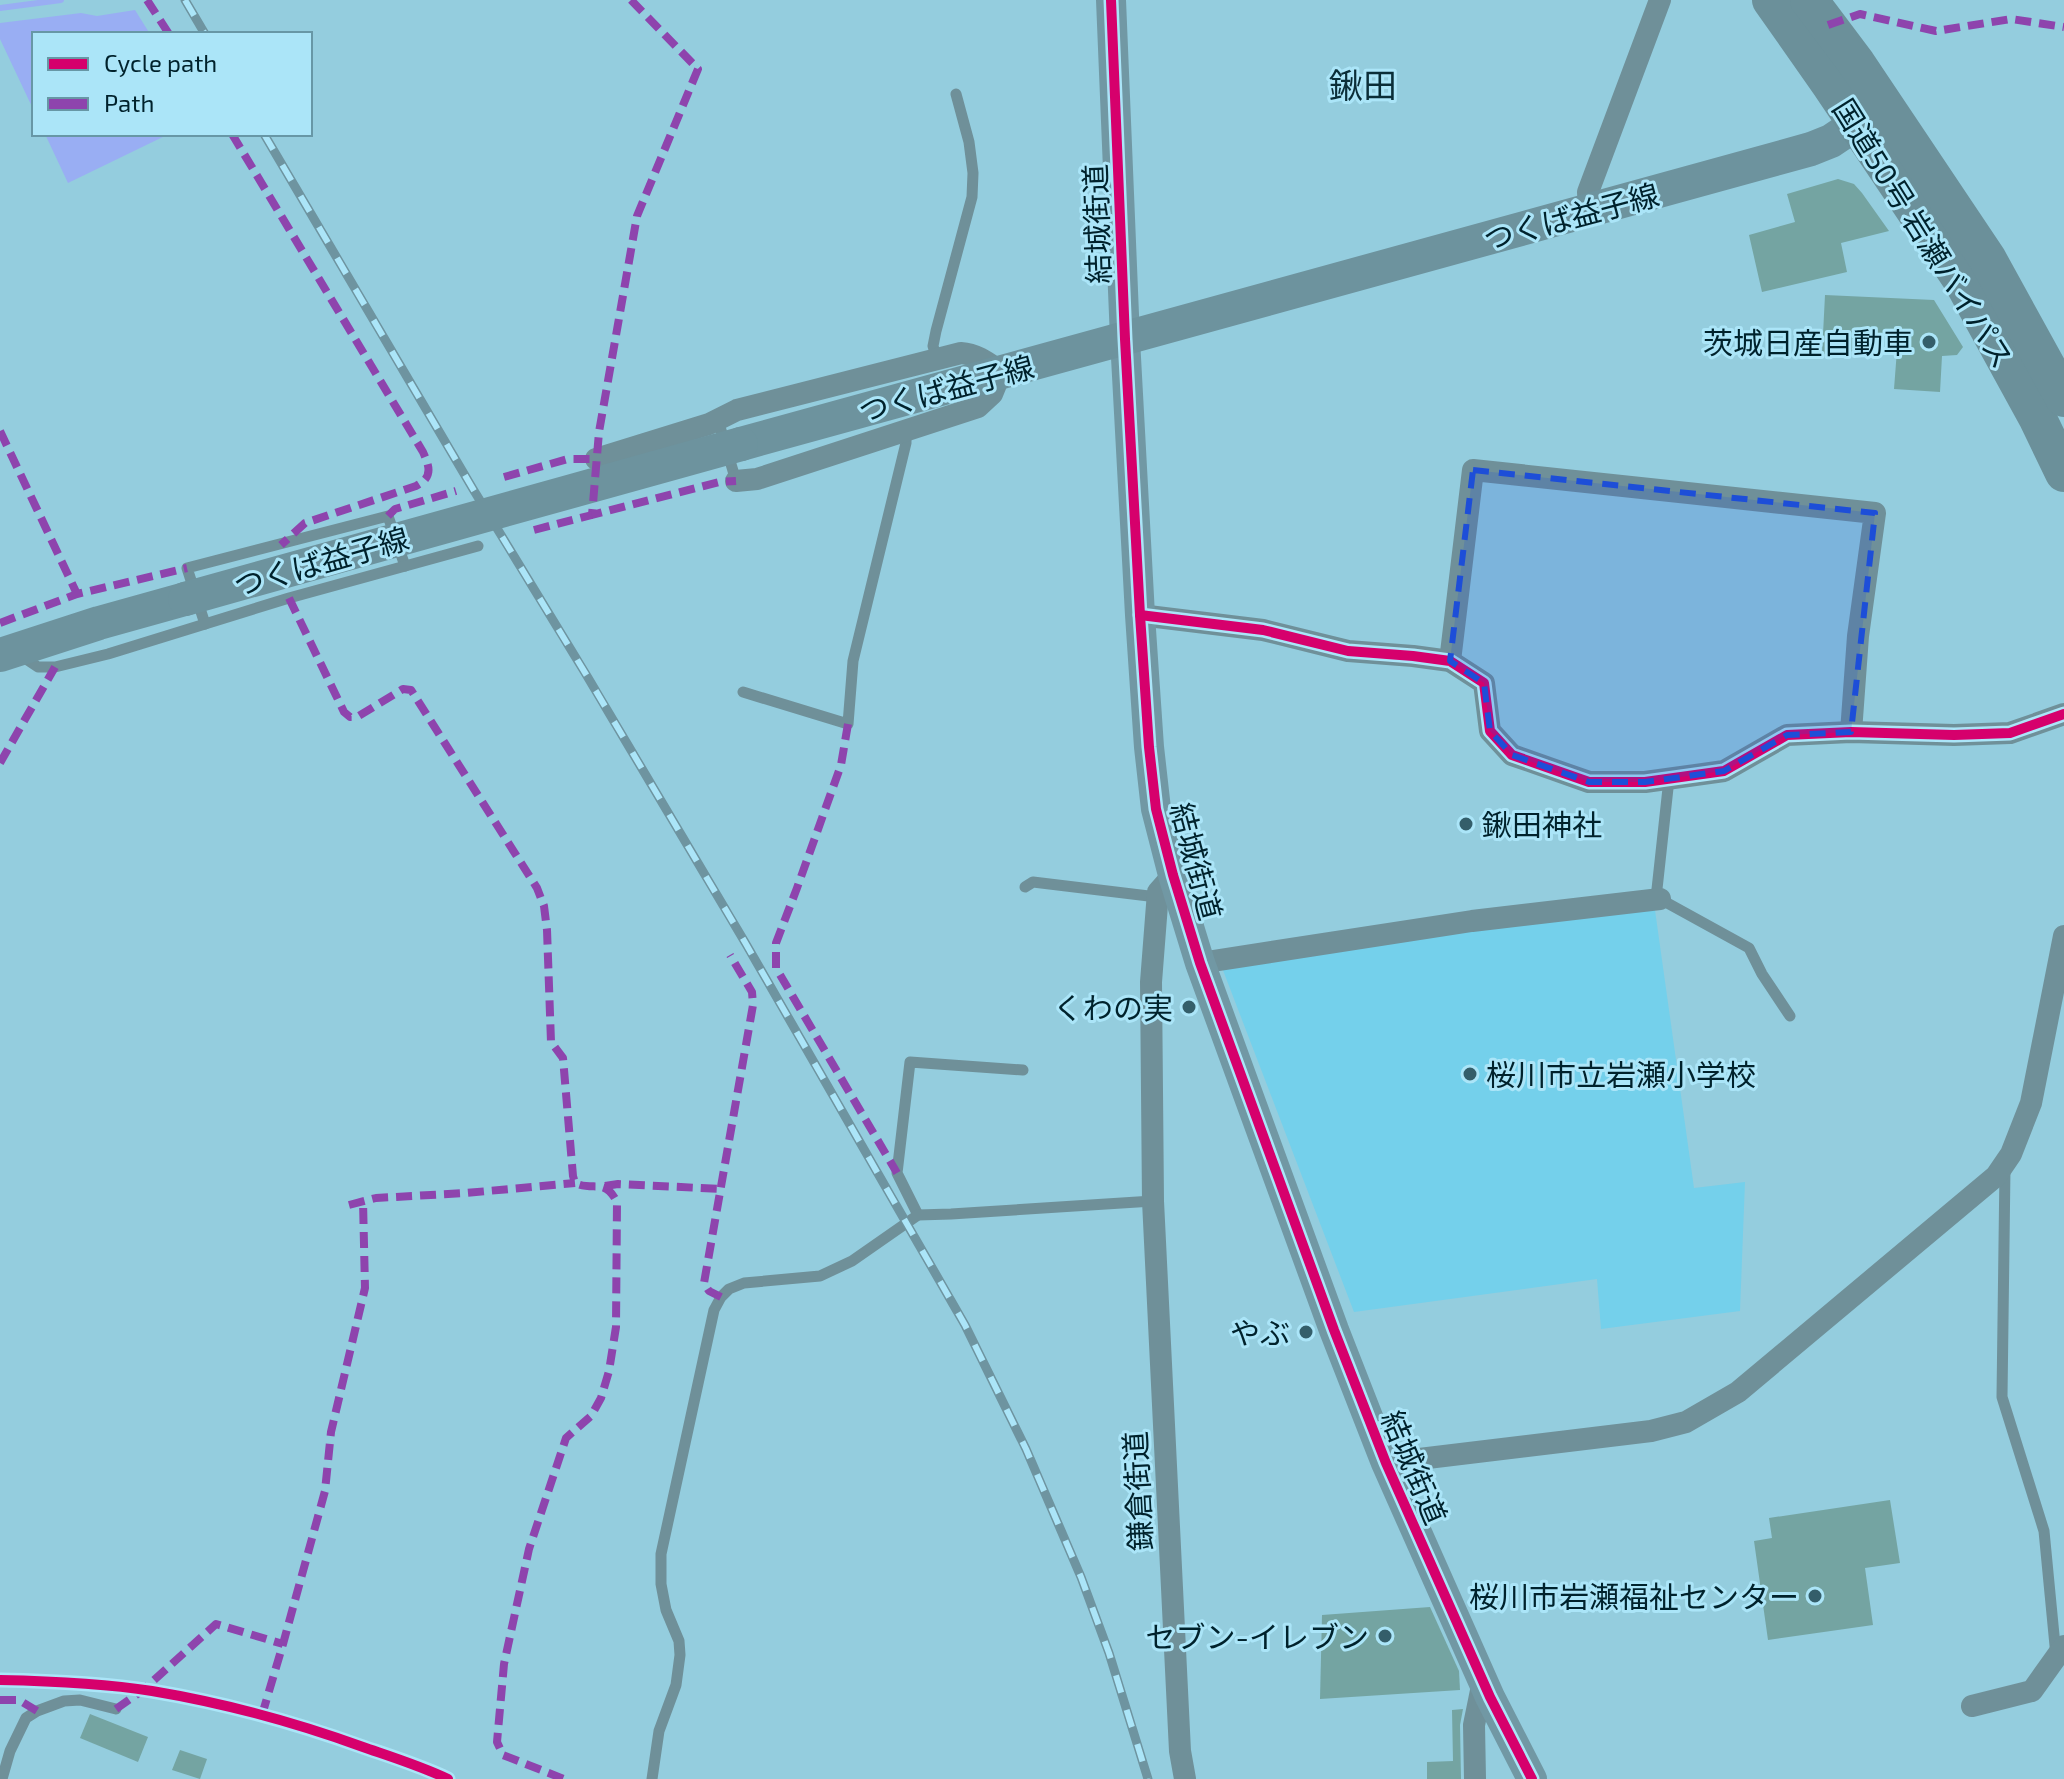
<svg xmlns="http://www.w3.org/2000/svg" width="2064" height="1779" viewBox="0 0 2064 1779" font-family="'Exo 2','Noto Sans JP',sans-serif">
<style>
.built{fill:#74d0eb}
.water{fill:#99aef3}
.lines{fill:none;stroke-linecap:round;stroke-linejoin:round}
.stream{stroke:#99aef3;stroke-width:6}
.building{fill:#74a4a2}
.lane{stroke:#6f9099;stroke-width:11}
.street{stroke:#6f9099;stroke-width:22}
.secondary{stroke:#7198a4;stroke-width:30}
.primary{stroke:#6d939e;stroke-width:34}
.highway{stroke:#6b909a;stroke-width:38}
.rail-casing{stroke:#6e94a0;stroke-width:9}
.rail{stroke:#abe5f8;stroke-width:6;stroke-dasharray:18;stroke-linecap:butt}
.primary-bridge{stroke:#6d939e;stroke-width:34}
.quiet{stroke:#8e44ad;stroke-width:8;stroke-dasharray:16 8;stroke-linecap:butt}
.cycleway-casing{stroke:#abe5f8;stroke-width:15}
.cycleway{stroke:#d6006c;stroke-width:10}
.marked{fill:#1d4ed8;fill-opacity:0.2;stroke:#1d4ed8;stroke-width:6;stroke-dasharray:16 10;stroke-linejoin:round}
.poi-dot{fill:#345e6a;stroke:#abe5f8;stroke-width:3}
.labels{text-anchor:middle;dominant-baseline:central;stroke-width:6;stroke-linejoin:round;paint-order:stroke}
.street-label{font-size:30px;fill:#00222c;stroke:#abe5f8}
.poi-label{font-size:30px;fill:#00222c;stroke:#abe5f8;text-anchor:end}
.quarter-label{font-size:34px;fill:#0b2e38;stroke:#abe5f8}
</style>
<rect width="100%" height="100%" fill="#94cdde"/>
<path class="built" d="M1654,903L1694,1188L1745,1182L1740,1311L1601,1329L1597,1279L1354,1312L1221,965Z"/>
<g class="water">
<path d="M135,10L150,34H34V111L0,39V23L81,13L97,16Z"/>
<path d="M45,134H169L68,183Z"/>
</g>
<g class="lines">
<path class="stream" d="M0,8L61,0"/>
</g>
<g class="building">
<path d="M1838,179L1854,184L1862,193L1889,231L1841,243L1847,272L1762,292L1749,235L1795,222L1787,194Z"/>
<path d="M1825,295L1934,300L1963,347L1957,355L1942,356L1940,392L1894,389L1898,337L1866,336L1864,355L1822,354Z"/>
<path d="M1890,1500L1900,1563L1865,1568L1873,1625L1768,1640L1754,1541L1772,1538L1769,1518Z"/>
<path d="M1430,1607L1459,1671L1460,1690L1320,1699L1322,1615Z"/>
<path d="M1463,1709L1460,1725L1461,1779H1427V1762L1453,1761L1452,1710Z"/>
<path d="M90,1714L148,1737L138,1762L80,1738Z"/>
<path d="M180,1750L207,1759L200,1779L172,1770Z"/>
</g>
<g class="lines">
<g class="lane">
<path d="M937,359L933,346L936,331L972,197L973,173L969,142L956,94"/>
<path d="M718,420L736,481"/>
<path d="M205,624L187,568L388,516L405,566"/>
<path d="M20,655L38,667H55L108,654L289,598L478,546"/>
<path d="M743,692L848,724L853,661L906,443V431"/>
<path d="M1669,779L1657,889L1660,899L1749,948L1762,974L1790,1016"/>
<path d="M1025,887L1033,882L1157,897"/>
<path d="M2005,1168L2002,1397L2044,1531L2056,1656"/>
<path d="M918,1215L897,1173L910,1062L1023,1070"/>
<path d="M2,1779L10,1751L26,1718L37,1711L64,1701L80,1700L116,1709"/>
<path d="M652,1779L659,1731L676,1685L680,1655L679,1641L666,1610L661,1584V1554L714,1310L721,1297L729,1289L744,1283L820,1276L852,1261L918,1215L951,1214L1153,1201"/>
</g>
<g class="street">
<path d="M1589,211L1588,192L1660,0"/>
<path d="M596,459L709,424L737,410L961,353C977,354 988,363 1001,372L992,394L978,407L757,479L736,481"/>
<path d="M1140,615L1263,630L1348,651L1413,656L1450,661L1484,683L1490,731L1512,755L1589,782H1645L1724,771L1787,735L1851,732L1954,735L2010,733L2064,714"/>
<path d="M1450,661L1473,470L1875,513L1858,636L1851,732"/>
<path d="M1173,875L1158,892L1151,982L1153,1201L1180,1751L1185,1779"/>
<path d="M1200,963L1472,921L1660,899"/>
<path d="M1386,1463L1651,1431L1686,1422L1738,1392L1996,1176L2011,1154L2031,1103L2064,936"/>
<path d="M1972,1706L2032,1691L2064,1646"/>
<path d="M1475,1779L1474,1725L1483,1681"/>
</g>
<path class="secondary" d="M1111,0L1125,339L1140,615L1149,747L1156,809L1173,875L1200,963L1334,1330L1386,1463L1490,1697L1532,1779"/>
<g class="primary">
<path d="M741,444L1811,149L1831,141L1877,110"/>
<path d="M0,655L99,623L185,599"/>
</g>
<g class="highway">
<path d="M1771,0L1830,84L1963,282L2037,417L2064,473"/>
<path d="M1809,0L1857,64L1987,258L2064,398"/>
</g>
<defs>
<g id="rail">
<path d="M185,0L205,34"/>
<path d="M264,134L473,489L587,676L746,944L965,1325L1026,1449L1081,1577L1109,1653L1148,1779"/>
</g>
</defs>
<use href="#rail" class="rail-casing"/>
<use href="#rail" class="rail"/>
<path class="primary-bridge" d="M185,599L741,444"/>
<g class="quiet">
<path d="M147,0L169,34"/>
<path d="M631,0L698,69L637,216L599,432L592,515L719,482L736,481"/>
<path d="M1828,25L1860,14L1936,31L2011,19L2064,27"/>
<path d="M232,134L423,452C430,468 433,477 416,486L305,523L281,545"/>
<path d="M0,431L77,594"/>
<path d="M504,477L568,459H596"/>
<path d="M388,516L395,509L456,491"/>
<path d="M534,530L592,515"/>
<path d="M289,598L344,712L350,717H357L403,689L411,690L537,888L544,906L547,930L551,1042L563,1058L573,1176L575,1183C595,1192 604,1177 617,1202L616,1327L609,1371L601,1398L591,1416L566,1438L529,1549L504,1664L497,1742L503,1755L564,1779"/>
<path d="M0,623L77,594L187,568"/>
<path d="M848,724L841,765L797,888L776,943V968L897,1173"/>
<path d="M0,763L55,667"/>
<path d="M605,1186L618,1184L721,1189"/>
<path d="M349,1205L376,1198L466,1193L575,1183"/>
<path d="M721,1297L709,1291L704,1283L753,1005L752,992L730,955"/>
<path d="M0,1700H19L37,1711"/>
<path d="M116,1709L143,1690L216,1624L283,1644"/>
<path d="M262,1715L283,1644L325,1491L331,1432L365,1288L363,1201"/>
</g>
<defs>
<g id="cycleway">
<path d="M1111,0L1125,339L1140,615L1149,747L1156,809L1173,875L1200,963L1334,1330L1386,1463L1490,1697L1532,1779"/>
<path d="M1140,615L1263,630L1348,651L1413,656L1450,661L1484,683L1490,731L1512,755L1589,782H1645L1724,771L1787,735L1851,732L1954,735L2010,733L2064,714"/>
<path d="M0,1680C50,1681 102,1683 152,1691C224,1703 294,1722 363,1747C392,1757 421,1766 448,1779"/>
</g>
</defs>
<use href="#cycleway" class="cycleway-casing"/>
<use href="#cycleway" class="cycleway"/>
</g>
<path class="marked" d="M1473,470L1875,513L1851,732L1787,735L1724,771L1645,782H1589L1512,755L1490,731L1484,683L1450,661Z"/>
<g class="poi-dot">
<circle cx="1929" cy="342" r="8"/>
<circle cx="1466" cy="824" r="8"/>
<circle cx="1189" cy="1007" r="8"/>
<circle cx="1470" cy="1074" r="8"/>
<circle cx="1306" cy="1332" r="8"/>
<circle cx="1815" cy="1596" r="8"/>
<circle cx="1385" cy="1636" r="8"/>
</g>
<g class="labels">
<g class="street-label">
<text transform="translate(1571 216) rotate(-15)">つくば益子線</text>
<text transform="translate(1096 224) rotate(-92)">結城街道</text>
<text transform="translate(1924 233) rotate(58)">国道50号 岩瀬バイパス</text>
<text transform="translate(946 388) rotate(-15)">つくば益子線</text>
<text transform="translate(321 561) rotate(-16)">つくば益子線</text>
<text transform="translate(1197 861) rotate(75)">結城街道</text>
<text transform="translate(1415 1467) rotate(67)">結城街道</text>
<text transform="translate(1137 1491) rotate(-93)">鎌倉街道</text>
</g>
<g class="poi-label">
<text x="1913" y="342">茨城日産自動車</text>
<text x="1482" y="824" text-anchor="start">鍬田神社</text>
<text x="1173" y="1007">くわの実</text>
<text x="1486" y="1074" text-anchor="start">桜川市立岩瀬小学校</text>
<text x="1290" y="1332">やぶ</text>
<text x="1799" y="1596">桜川市岩瀬福祉センター</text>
<text x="1369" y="1636">セブン-イレブン</text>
</g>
<g class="quarter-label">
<text x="1363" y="84">鍬田</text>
</g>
</g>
<rect x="32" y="32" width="280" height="104" fill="#abe5f8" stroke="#6797a6" stroke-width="2"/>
<rect x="48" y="58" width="40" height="12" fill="#d6006c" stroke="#6797a6" stroke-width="2"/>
<text x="104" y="72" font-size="24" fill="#00222c">Cycle path</text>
<rect x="48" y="98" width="40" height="12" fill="#8e44ad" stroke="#6797a6" stroke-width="2"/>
<text x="104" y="112" font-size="24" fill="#00222c">Path</text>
</svg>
